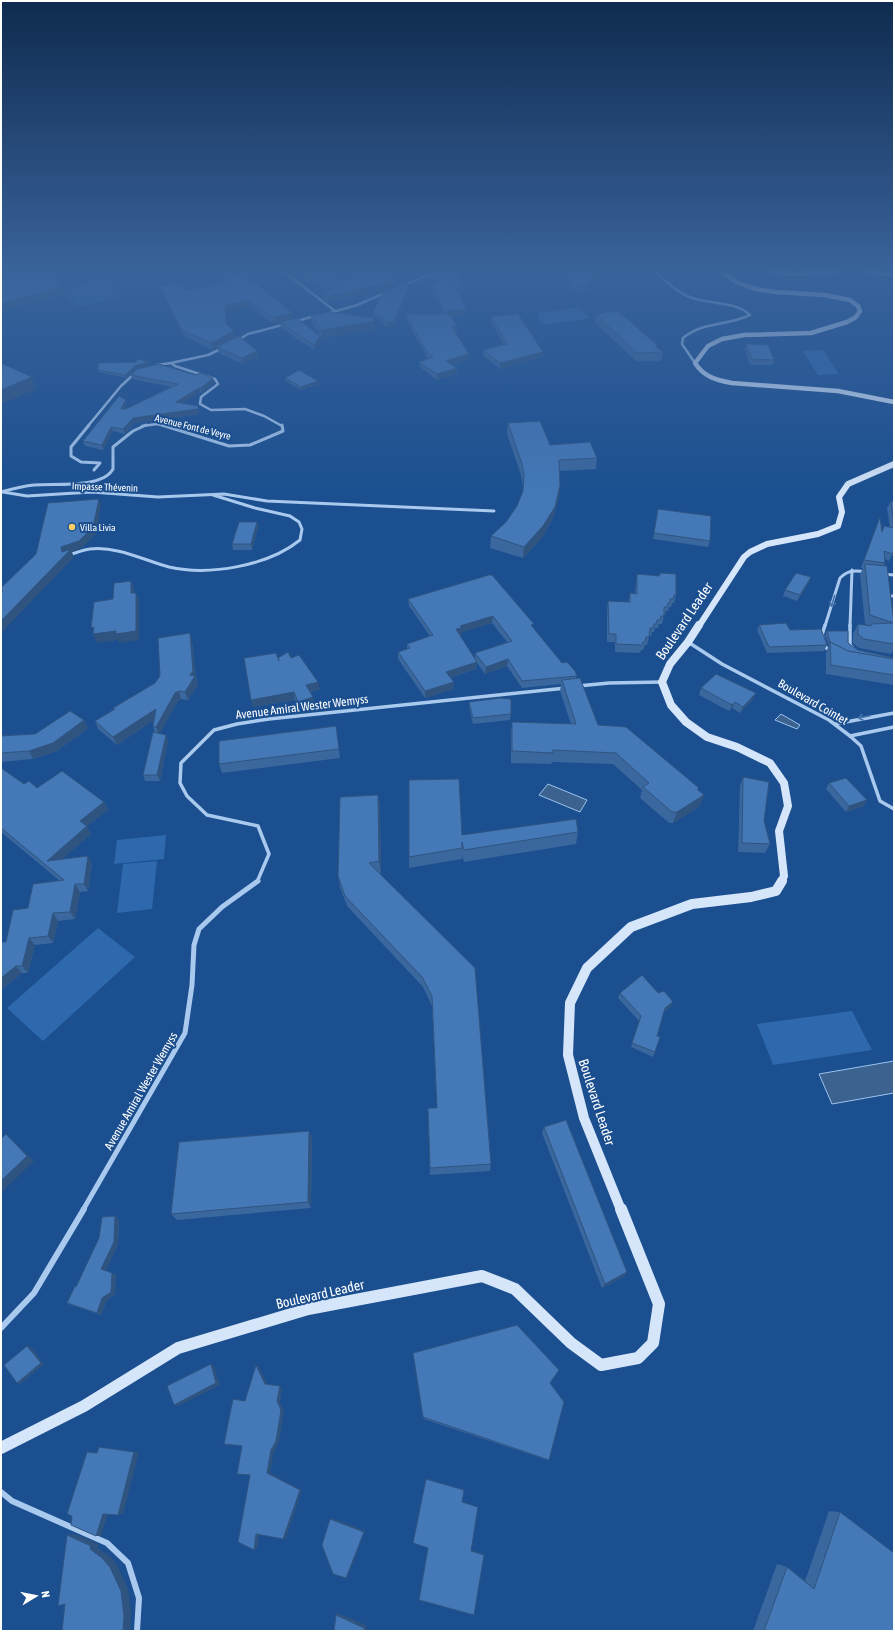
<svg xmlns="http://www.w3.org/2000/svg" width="895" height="1632" viewBox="0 0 895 1632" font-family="'Asap Condensed',sans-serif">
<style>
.green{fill:#2e69ad}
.water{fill:#3c6290;stroke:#9cc4f0}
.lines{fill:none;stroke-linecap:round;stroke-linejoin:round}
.street-far4{stroke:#a9c9ee;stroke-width:2.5}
.street-far3{stroke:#a9c9ee;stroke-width:3}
.street-far2{stroke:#a9c9ee;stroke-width:3.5}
.street-far1{stroke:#a9c9ee;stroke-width:5}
.street{stroke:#a9c9ee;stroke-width:6}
.secondary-far4{stroke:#d6e6fa;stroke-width:4.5}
.secondary-far3{stroke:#d6e6fa;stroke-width:6}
.secondary-far2{stroke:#d6e6fa;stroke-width:8}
.secondary-far1{stroke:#d6e6fa;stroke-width:10}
.secondary{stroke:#d6e6fa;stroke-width:12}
.wall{fill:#3a679d;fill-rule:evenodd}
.shaded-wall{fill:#305480}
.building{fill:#4478b7;stroke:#305480}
.oneway{stroke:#4674ac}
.poi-dot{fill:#ffd166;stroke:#1b4f8f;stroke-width:1.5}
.labels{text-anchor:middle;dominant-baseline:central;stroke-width:4;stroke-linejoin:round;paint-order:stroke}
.far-street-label{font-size:10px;fill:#fff;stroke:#1b4f8f}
.far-poi-label{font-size:10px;fill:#fff;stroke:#1b4f8f;text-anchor:start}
.street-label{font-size:12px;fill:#fff;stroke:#1b4f8f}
.near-street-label{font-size:14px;fill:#fff;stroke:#1b4f8f}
</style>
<rect width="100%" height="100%" fill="#1b4f8f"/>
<g class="green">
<path d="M106,278L125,295L80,307L59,290Z"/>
<path d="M579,307L591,318L544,325L538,319L539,313Z"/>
<path d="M823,350L839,374L818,375L803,351Z"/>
<path d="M166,835L164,859L114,864L117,840Z"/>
<path d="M157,861L152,909L117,913L123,864Z"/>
<path d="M98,928L135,957L43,1041L7,1008Z"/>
<path d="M852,1011L872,1050L773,1065L757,1024Z"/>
</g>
<g class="water">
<path d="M781,714L800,725L797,729L775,720Z"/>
<path d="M548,784L587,800L580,812L539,795Z"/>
<path d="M894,1061V1093L832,1104L819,1074Z"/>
</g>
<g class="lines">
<g class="street-far4">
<path d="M283,271L335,311"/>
<path d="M655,271C668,283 679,295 696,299C713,304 737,302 750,315C727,326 704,321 683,338L682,344L695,363"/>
<path d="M404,285L429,275L448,271"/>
<path d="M326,314L357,305L385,293"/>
<path d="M297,321L315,316"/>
<path d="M238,340L248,334L286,324"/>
<path d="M223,348L208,355L171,363L175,366L215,379L218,384L201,397L200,404L211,410L245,409L264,416L282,426"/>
<path d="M157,365L171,363"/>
<path d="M88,426L121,386L134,374"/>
<path d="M142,426L157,424L165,426"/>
</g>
<g class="street-far3">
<path d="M89,425L71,447V456L81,462L100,463L94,470"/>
<path d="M162,425L229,446L250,445L283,431L282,425"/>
<path d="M1,492C12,489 23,486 34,485C54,483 102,489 113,469V447L133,431L146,425"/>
<path d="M3,492L27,496L92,492L158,497L224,494L267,501L494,511"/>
<path d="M69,555C76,553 82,550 90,549C118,546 143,560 169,567C209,576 268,566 300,540L302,529L299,522L290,516L255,508L213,495"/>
<path d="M882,574L894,575"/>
<path d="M887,594V596H894"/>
<path d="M825,626L840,578C848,570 855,570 866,572"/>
<path d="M850,626L852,570"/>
</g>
<g class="street-far2">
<path d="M825,625L822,635L826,648L831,650"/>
<path d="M850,625V645L853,648"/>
<path d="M688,642L722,664L829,720L850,736L861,746L880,801L894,809"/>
<path d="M578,686L609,683L662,682"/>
<path d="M835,724L894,713"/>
<path d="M850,736L894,727"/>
<path d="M257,882L269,854L258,826L207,815L187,796L180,783L181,763L214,730L237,724L269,719L566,688"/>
</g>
<path class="street-far1" d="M83,1210L185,1033L192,985L194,945L199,929L222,907L258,881"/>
<g class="street">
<path d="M1,1328L34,1293L84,1209"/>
<path d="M1,1492L12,1501L107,1543L128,1563L139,1598L137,1631"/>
</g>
<g class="secondary-far4">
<path d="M720,271L736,282L756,289L775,292L824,295L850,300L858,306L860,311L856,317L847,322L811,333L744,335L722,339L708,346L695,363C704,377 716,380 732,383L838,391L894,402"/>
<path d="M768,271L795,274L840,271"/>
<path d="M866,271L894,275"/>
</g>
<path class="secondary-far3" d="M699,626L744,557L750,552L767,544L818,534L838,526L842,512L839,497L848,484L894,464"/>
<path class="secondary-far2" d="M699,625L688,642L670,664L662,682L671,705L686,722L707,737L737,747L770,763L784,783L788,806L779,831L784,876L781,882"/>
<path class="secondary-far1" d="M621,1210L584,1118L568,1055L570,1003L587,968L631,927L692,904L751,897L776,891L782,881"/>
<path class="secondary" d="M1,1448L84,1406L178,1348L308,1309L482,1276L515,1289L571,1343L601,1365L638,1358L653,1343L659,1304L621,1209"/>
</g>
<g class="wall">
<path d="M294,271H328L343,281L398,285L387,290V288L328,302L324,299L323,294L328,291L313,282H310Z"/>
<path d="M559,271H603L587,291H571L564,272Z"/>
<path d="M684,271H696L697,275L696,280Z"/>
<path d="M435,272L446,273L463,286V290L456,291L466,309V314L451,316L457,326V331L455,332L469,354V359L452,365L457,374L437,380L420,367L419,362L428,359L427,357L406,319V314H444L431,289V284H436Z"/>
<path d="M59,275L61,282L60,295L38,302L36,301L1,311Z"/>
<path d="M223,277L284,306V307L292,313L293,319L321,342L314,350L281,328L280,323L275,324L264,318L251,306L227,312V325L236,337L258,357L243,364L219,353L217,347L212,350L184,336L162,292L160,286L176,285L185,291L224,282Z"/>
<path d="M410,284V288L394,326L387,327L374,316L373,312Z"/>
<path d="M596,314L657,345V347L663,352L661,361H636L595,323Z"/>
<path d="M311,316L375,329L322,338L312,324Z"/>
<path d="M491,317L543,352L542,357L500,369L483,356V350L504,345L491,322Z"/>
<path d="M746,344L774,360L773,365H750L745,349Z"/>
<path d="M150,365L136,368L126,378L99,372L98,370Z"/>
<path d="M131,375L214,383L202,393L200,392L182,403L198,406L199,414L134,423L125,434L113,431L103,450L85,446L83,441L126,400L127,404L124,409H126L172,387L132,379Z"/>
<path d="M285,378L319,384L301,390L286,381Z"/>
<path d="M508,423L550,445L597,458L596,469L559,471L560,485L559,497L553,518L542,538L523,558L490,548L491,536L506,522L517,506L523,491V486L521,475L507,434Z"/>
<path d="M894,500V556L892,555L889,561L885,559V563L884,566L894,624V649L891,654L859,648L853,643V634L858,624L869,626L865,624L860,574L863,568H861L880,517L882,531L890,527L887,508L891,501L893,502Z"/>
<path d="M657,516L710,541L708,547L653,539Z"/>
<path d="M257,522L258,528L252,550H233L232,544Z"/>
<path d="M660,573L676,595L674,603H672L671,607H669L668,611H666L665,615H664L662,624H659L658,628H655L654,632H652L651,636H649L647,645H645L643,650H641L640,653L615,652V642H607V609L608,601L628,602L630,593L635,594L636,582L637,574L659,576Z"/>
<path d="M489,575L562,663L577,676L576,678L598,725L698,790L700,806L673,823H669L640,798L642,790L613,764L552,762L551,764L511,763V733L512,722L571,724L560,691L561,684L522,688L507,666L485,674L477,663L476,669L450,678L454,689L425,698L398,659V652L407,649V644L430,636L409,606L408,599ZM492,623L507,642L475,653V659L459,635H462V632Z"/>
<path d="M811,577L808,584L797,601L783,596L785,590Z"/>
<path d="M759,625L790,630L827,645L824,651L767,653L757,630Z"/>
<path d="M827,631L848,643L858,650L894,658V685L826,674V652L829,645L825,635Z"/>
<path d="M190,633L192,641L196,677L198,684L188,700L181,699L178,701L159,734L168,741L160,781H145L143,775L155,733L153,726L154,720L117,745L98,729L95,721L114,710L113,708L155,683Z"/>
<path d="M278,658H291L320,689L310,692L313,697L314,705L300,709L295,700L253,707L251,700Z"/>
<path d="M701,688L756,693L753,699L740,713L732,708L729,711L699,695Z"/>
<path d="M469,702L511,714L510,720L473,724L469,707Z"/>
<path d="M84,720L88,728L57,751L33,759L1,762V736L35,734Z"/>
<path d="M336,726L340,758L222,773L219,764Z"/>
<path d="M1,768L24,784L37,788L104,802L108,810L87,826L91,834L62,859L92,864L88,891L80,892L75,919L58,921L53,943L35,945L28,973H22L1,990V942H6L28,908L60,881L1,832Z"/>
<path d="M743,777L764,821L770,844L765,853L738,852L740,786Z"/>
<path d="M829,783L864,806L846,812L826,789Z"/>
<path d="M378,795L380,807L381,873H379L475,968L491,1164L490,1171L430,1175L428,1108H437L432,1006L423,987L347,906L340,887L338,876Z"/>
<path d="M578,832L576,844L464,862L462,855V859L409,868V857L462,835Z"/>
<path d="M620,993L671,1007L664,1011L657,1036L655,1052L653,1057L631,1047L639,1021L618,998Z"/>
<path d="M544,1127L627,1272L624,1276L602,1288L542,1133Z"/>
<path d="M312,1138L311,1208L177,1220L171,1214Z"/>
<path d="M115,1216L119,1219L118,1245L105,1271L112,1273L116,1275L115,1294L107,1300L101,1315L71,1305L67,1303Z"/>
<path d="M550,1383L549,1460H547L424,1419L423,1417Z"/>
<path d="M829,1511L840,1512L894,1631H753L777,1564L787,1567L805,1581Z"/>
</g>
<g class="shaded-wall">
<path d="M237,271H247L237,273Z"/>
<path d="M599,271H603L587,291V285Z"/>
<path d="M59,275L61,282L60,295L38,302L36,295Z"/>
<path d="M309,277H312L313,282H310Z"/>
<path d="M398,280V285L387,290V288L328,302L327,297Z"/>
<path d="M410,284V288L394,326L387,327V322Z"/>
<path d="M34,294L36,301L1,311V304Z"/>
<path d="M249,300L251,306L227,312V330L226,324L225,306Z"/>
<path d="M466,309V314L445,316V311Z"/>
<path d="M292,313L293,319L275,324L274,317Z"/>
<path d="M374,318L375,329L322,338V330Z"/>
<path d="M457,326V331L452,332V327Z"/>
<path d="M234,331L236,337L212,350L211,343Z"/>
<path d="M320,336L321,342L314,350V345Z"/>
<path d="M257,351L258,357L243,364L242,358Z"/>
<path d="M543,352L542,357L500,369V363Z"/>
<path d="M469,354V359L446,366V361Z"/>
<path d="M149,362L150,365L136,368L126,378L125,375L135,366Z"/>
<path d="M457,368V374L437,380V374Z"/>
<path d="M32,377L36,389L1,404V390Z"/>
<path d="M213,378L214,383L202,393L201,388Z"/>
<path d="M318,381L319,384L301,390V387Z"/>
<path d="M199,388L200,392L177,407L176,402Z"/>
<path d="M126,400L127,404L122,413L121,409Z"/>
<path d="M198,406L199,414L134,423L125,434L123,429L133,418Z"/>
<path d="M111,427L113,431L103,450L102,445Z"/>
<path d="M560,485L559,497L553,518L542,538L523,558L524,547Z"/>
<path d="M99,499L101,506L96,534L82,548L72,552L74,557L1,633V621Z"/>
<path d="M257,522L258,528L252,550L251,544Z"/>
<path d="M811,577L808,584L797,601L800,595Z"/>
<path d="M131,581L134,590V602L131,593Z"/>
<path d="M136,593L139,601V640L119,643L118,640L97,643L93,634Z"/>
<path d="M493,616L492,623L462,632V635L455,637L456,629L460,626Z"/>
<path d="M190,633L192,641L196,677L198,684L188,700L185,692L190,675Z"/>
<path d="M508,659L507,666L485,674L486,667Z"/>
<path d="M477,662L476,669L446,679V672Z"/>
<path d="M318,682L320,689L307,692L306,685Z"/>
<path d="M454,682V689L425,698V691Z"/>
<path d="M179,691L181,699L178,701L159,735L156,727L175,693Z"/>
<path d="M294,692L295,700L253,707L251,700Z"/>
<path d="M756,693L753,699L740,713L743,707Z"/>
<path d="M313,697L314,705L300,709L298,702Z"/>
<path d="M735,702L732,708L729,711L732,705Z"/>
<path d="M156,709L159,717L117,745L113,737Z"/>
<path d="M84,720L88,728L57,751L33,759L29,751Z"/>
<path d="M166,735L168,741L160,781L157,775Z"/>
<path d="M378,795L380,807L381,873L379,861Z"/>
<path d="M704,795L700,806L673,823L677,812Z"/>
<path d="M867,800L864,806L846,812L849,806Z"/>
<path d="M104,802L108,810L87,826L91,834L52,868L47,861L80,821Z"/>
<path d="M88,856L92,864L88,891L84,884Z"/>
<path d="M75,884L80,892L75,919L70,912Z"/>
<path d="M53,913L58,921L53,943L48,936Z"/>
<path d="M29,938L35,945L28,973L22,966Z"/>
<path d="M16,966L22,973L1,990V978Z"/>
<path d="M673,1002L671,1007L663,1012L665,1008Z"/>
<path d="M309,1131L312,1138L311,1208L308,1202Z"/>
<path d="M6,1134L12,1140L34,1161L2,1192H1V1181Z"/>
<path d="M115,1216L119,1219L118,1245L105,1272L101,1269Z"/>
<path d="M627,1272L624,1276L602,1288L605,1284Z"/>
<path d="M112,1273L116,1275L115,1294L107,1300L101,1315L97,1313Z"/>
<path d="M27,1346H30L44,1364L20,1384L17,1383Z"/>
<path d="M211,1364L214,1366L220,1385L178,1406L174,1405Z"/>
<path d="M256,1365L259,1367L268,1386L265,1384Z"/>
<path d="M280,1386L282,1388L280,1402L284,1411L279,1442L274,1451L270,1473L302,1490L286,1538L283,1539L267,1473L271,1450L277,1401Z"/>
<path d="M134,1452H139L123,1514L118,1515Z"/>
<path d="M108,1513L101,1536H96L103,1514Z"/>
<path d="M332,1518L365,1531L348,1576L346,1578L330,1519Z"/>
<path d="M260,1533L257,1549L254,1550L256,1534Z"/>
<path d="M75,1534L99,1544L97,1548L110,1556L117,1565L128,1589L131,1613L130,1631H123L67,1535Z"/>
<path d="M471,1550L483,1554L484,1555L471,1551Z"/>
<path d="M337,1613L366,1625L367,1631H365L336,1615Z"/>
</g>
<g class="building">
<path d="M1,271H52L59,275L57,289L36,295L34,294L1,304Z"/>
<path d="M300,271H328L343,281L358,271H369L398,280L387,285L388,283L327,297L323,294L332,289L312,277H309Z"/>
<path d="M440,271H445L446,273L458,272L463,286H454L466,309L445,311L431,284H437L435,272Z"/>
<path d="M566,271H599L587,285L571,286Z"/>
<path d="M692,271H696L697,275Z"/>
<path d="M243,273L284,306L282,307H285L292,313L274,317L263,311L249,300L225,306L226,324L234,331L211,343L182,330L160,286L176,283V285L181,284L185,291L227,281L223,277Z"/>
<path d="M406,283L410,284L394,321L387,322L373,312L383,292Z"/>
<path d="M618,311L657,345L655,346L663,352L637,353L596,314Z"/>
<path d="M329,312L374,318V321L322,330L311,316Z"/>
<path d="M406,314H449L457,326L452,327L469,354L446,361L457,368L437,374L419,362L433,357L427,352Z"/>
<path d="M518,314L543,352L500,363L483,350L507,344L491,317Z"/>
<path d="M297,318L320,336L314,345L280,322Z"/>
<path d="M239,336L257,351L242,358L217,347Z"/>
<path d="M746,344L768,345L774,360L752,359Z"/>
<path d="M138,359L149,362L135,366L125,375L98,370V363L136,362Z"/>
<path d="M1,363L32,377L1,390Z"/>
<path d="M159,364L196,375L200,373L213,378L201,388H199L176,402L198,406V409L133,418L123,429L111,427L102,445L83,441L119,396L126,400L121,409H126L178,384L131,375L137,369Z"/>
<path d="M299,370L318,381L301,387L285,378Z"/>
<path d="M540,421L550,445L590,442L597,458L559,460L560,485L555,507L543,526L524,547L491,536L506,522L517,506L523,491L524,475L522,464L508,423Z"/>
<path d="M99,499L93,527L79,541L61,547L62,552L71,549L1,621V593L3,591L1,590V588L36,554L48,503Z"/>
<path d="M891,501L894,502V525Z"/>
<path d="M658,509L711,516L710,541L654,533Z"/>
<path d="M880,517L882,532L884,526L894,528V550L892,554L884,551L885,563L864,560Z"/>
<path d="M239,522H257L251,544H232Z"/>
<path d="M865,564L887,566L894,623L870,615Z"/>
<path d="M660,573L676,574V595H674L673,599H670V603H668L667,607H664V616H661L660,620H657L656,624H654L653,628H650L649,637H646L645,642H643L642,645L616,644V634H609L608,601L630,602V593L637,594V574L660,576Z"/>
<path d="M796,573L811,577L800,595L785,590Z"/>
<path d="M489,575H492L534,624L531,625L562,663L567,662L575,671L577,676L522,681L508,659L486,667L475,653L512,641L493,616L460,626L462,628L456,629L477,662L446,672L454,682L425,691L398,652L410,648L407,644L433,635L408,599Z"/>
<path d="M131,581V593H136V631L116,634V631L93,634L94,627L91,628L94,602L113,599L114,583Z"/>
<path d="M786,623L790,630L821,629L827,645L769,647L759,625Z"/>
<path d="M894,623V644L864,639L858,634V624L871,626V624Z"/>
<path d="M827,631H848V643L858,650L894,658V659L848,651L830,642Z"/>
<path d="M190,633L193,671L190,675L195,676L185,692L179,691L175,693L156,727L153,726L156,709L113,737L95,721L115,709L113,708L155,683L160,676L158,638Z"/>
<path d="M830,642L848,651L894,659V675L831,665Z"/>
<path d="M288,652L291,658L299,655L318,682L306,685L313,697L298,702L294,692L251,700L244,658L276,653L279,661L278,658Z"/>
<path d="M716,674L756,693L743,707L735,702L732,705L701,688Z"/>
<path d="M580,678L598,725L626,727L699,788L697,789L704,795L677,812H672L643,787L649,783L616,753L553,750V753L512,751V722L576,724L562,680Z"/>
<path d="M500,698L511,699V714L473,718L469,702Z"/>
<path d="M70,711L84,720L53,743L29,751L1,753V736L35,734Z"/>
<path d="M336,726L339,749L219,764V741Z"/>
<path d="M153,732L166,735L157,775H143Z"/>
<path d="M1,768L24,784L29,781L37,788L62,771L104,802L80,821L87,826L47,861L88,856L84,884H75L70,912L53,913L48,936L29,938L22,966H16L1,978V942H6L13,910L28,908L33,884L64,880L1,828Z"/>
<path d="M743,777L769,782L764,821L770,844L742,843Z"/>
<path d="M846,778L867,800L849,806L829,783Z"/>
<path d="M459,779L462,835L576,819L578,832L464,850L462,842V848L409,857V780Z"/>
<path d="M378,795L379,861L369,863L475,968L491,1164L430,1168L428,1108H437L432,996L422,977L345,896L338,876L340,797Z"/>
<path d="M642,975L658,993L664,991L673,1002L665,1008L657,1036L660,1037L655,1052L632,1043L641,1016L620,993Z"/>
<path d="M566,1120L627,1272L605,1284L544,1127Z"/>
<path d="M309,1131L308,1202L171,1214L179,1142Z"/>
<path d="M6,1134L27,1156L1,1181V1139Z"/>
<path d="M115,1216L114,1242L101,1269L112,1273L111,1292L102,1298L97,1313L67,1303L75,1286L76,1287L99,1238L102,1217Z"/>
<path d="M517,1325L559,1370L550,1383L564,1402L549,1460L423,1417L413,1353Z"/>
<path d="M27,1346L41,1363L17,1383L4,1365Z"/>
<path d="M211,1364L216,1383L174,1405L167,1386Z"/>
<path d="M256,1365L265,1384L280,1386L277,1401L281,1410L276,1441L271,1450L267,1473L300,1490L283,1539L256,1534L254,1550L238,1542L250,1475L237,1474L242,1446L224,1444L233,1399L245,1401Z"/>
<path d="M99,1447L134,1452L118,1515L103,1514L96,1536L71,1525L72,1516L67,1514L87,1452L97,1453Z"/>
<path d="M426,1479L464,1490L462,1502L478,1507L471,1551L484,1555L474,1615L419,1600L428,1548L413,1543Z"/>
<path d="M840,1512L894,1553V1631H764L787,1567L814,1589Z"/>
<path d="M330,1519L364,1532L346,1578L333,1574L322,1545Z"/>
<path d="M67,1535L91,1546L90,1549L102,1558L110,1567L121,1591L124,1616L123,1631H62L65,1604L58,1606Z"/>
<path d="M336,1615L364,1628L365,1631H334Z"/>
</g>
<defs><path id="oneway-shaft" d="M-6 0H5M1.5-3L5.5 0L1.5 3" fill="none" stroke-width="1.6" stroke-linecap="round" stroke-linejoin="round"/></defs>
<g class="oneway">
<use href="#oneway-shaft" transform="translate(833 601) rotate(107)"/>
<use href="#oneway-shaft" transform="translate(864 717) rotate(168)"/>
</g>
<linearGradient id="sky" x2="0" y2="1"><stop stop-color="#0f2b4f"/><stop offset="0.54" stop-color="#39639b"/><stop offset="1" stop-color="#39639b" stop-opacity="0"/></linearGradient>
<rect width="895" height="499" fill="url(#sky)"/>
<circle class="poi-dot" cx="72" cy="527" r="4"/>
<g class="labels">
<g class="far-street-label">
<text transform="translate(193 427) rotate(14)">Avenue Font de Veyre</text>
<text transform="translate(105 487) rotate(2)">Impasse Thévenin</text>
</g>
<g class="far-poi-label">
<text x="80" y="527">Villa Livia</text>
</g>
<g class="street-label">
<text transform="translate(813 702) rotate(30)">Boulevard Cointet</text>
<text transform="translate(302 707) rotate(-7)">Avenue Amiral Wester Wemyss</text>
<text transform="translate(141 1091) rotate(-60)">Avenue Amiral Wester Wemyss</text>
</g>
<g class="near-street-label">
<text transform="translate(684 621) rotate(-56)">Boulevard Leader</text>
<text transform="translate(597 1102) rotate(72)">Boulevard Leader</text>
<text transform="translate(320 1294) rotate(-13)">Boulevard Leader</text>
</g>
</g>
<rect width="895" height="1632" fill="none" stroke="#ffffff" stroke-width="4"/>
<g transform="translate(36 1596) rotate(80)" stroke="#1b4f8f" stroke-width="3" paint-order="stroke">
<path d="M0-3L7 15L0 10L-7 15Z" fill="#ffffff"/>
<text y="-6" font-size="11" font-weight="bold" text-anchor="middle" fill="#ffffff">N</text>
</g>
</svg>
